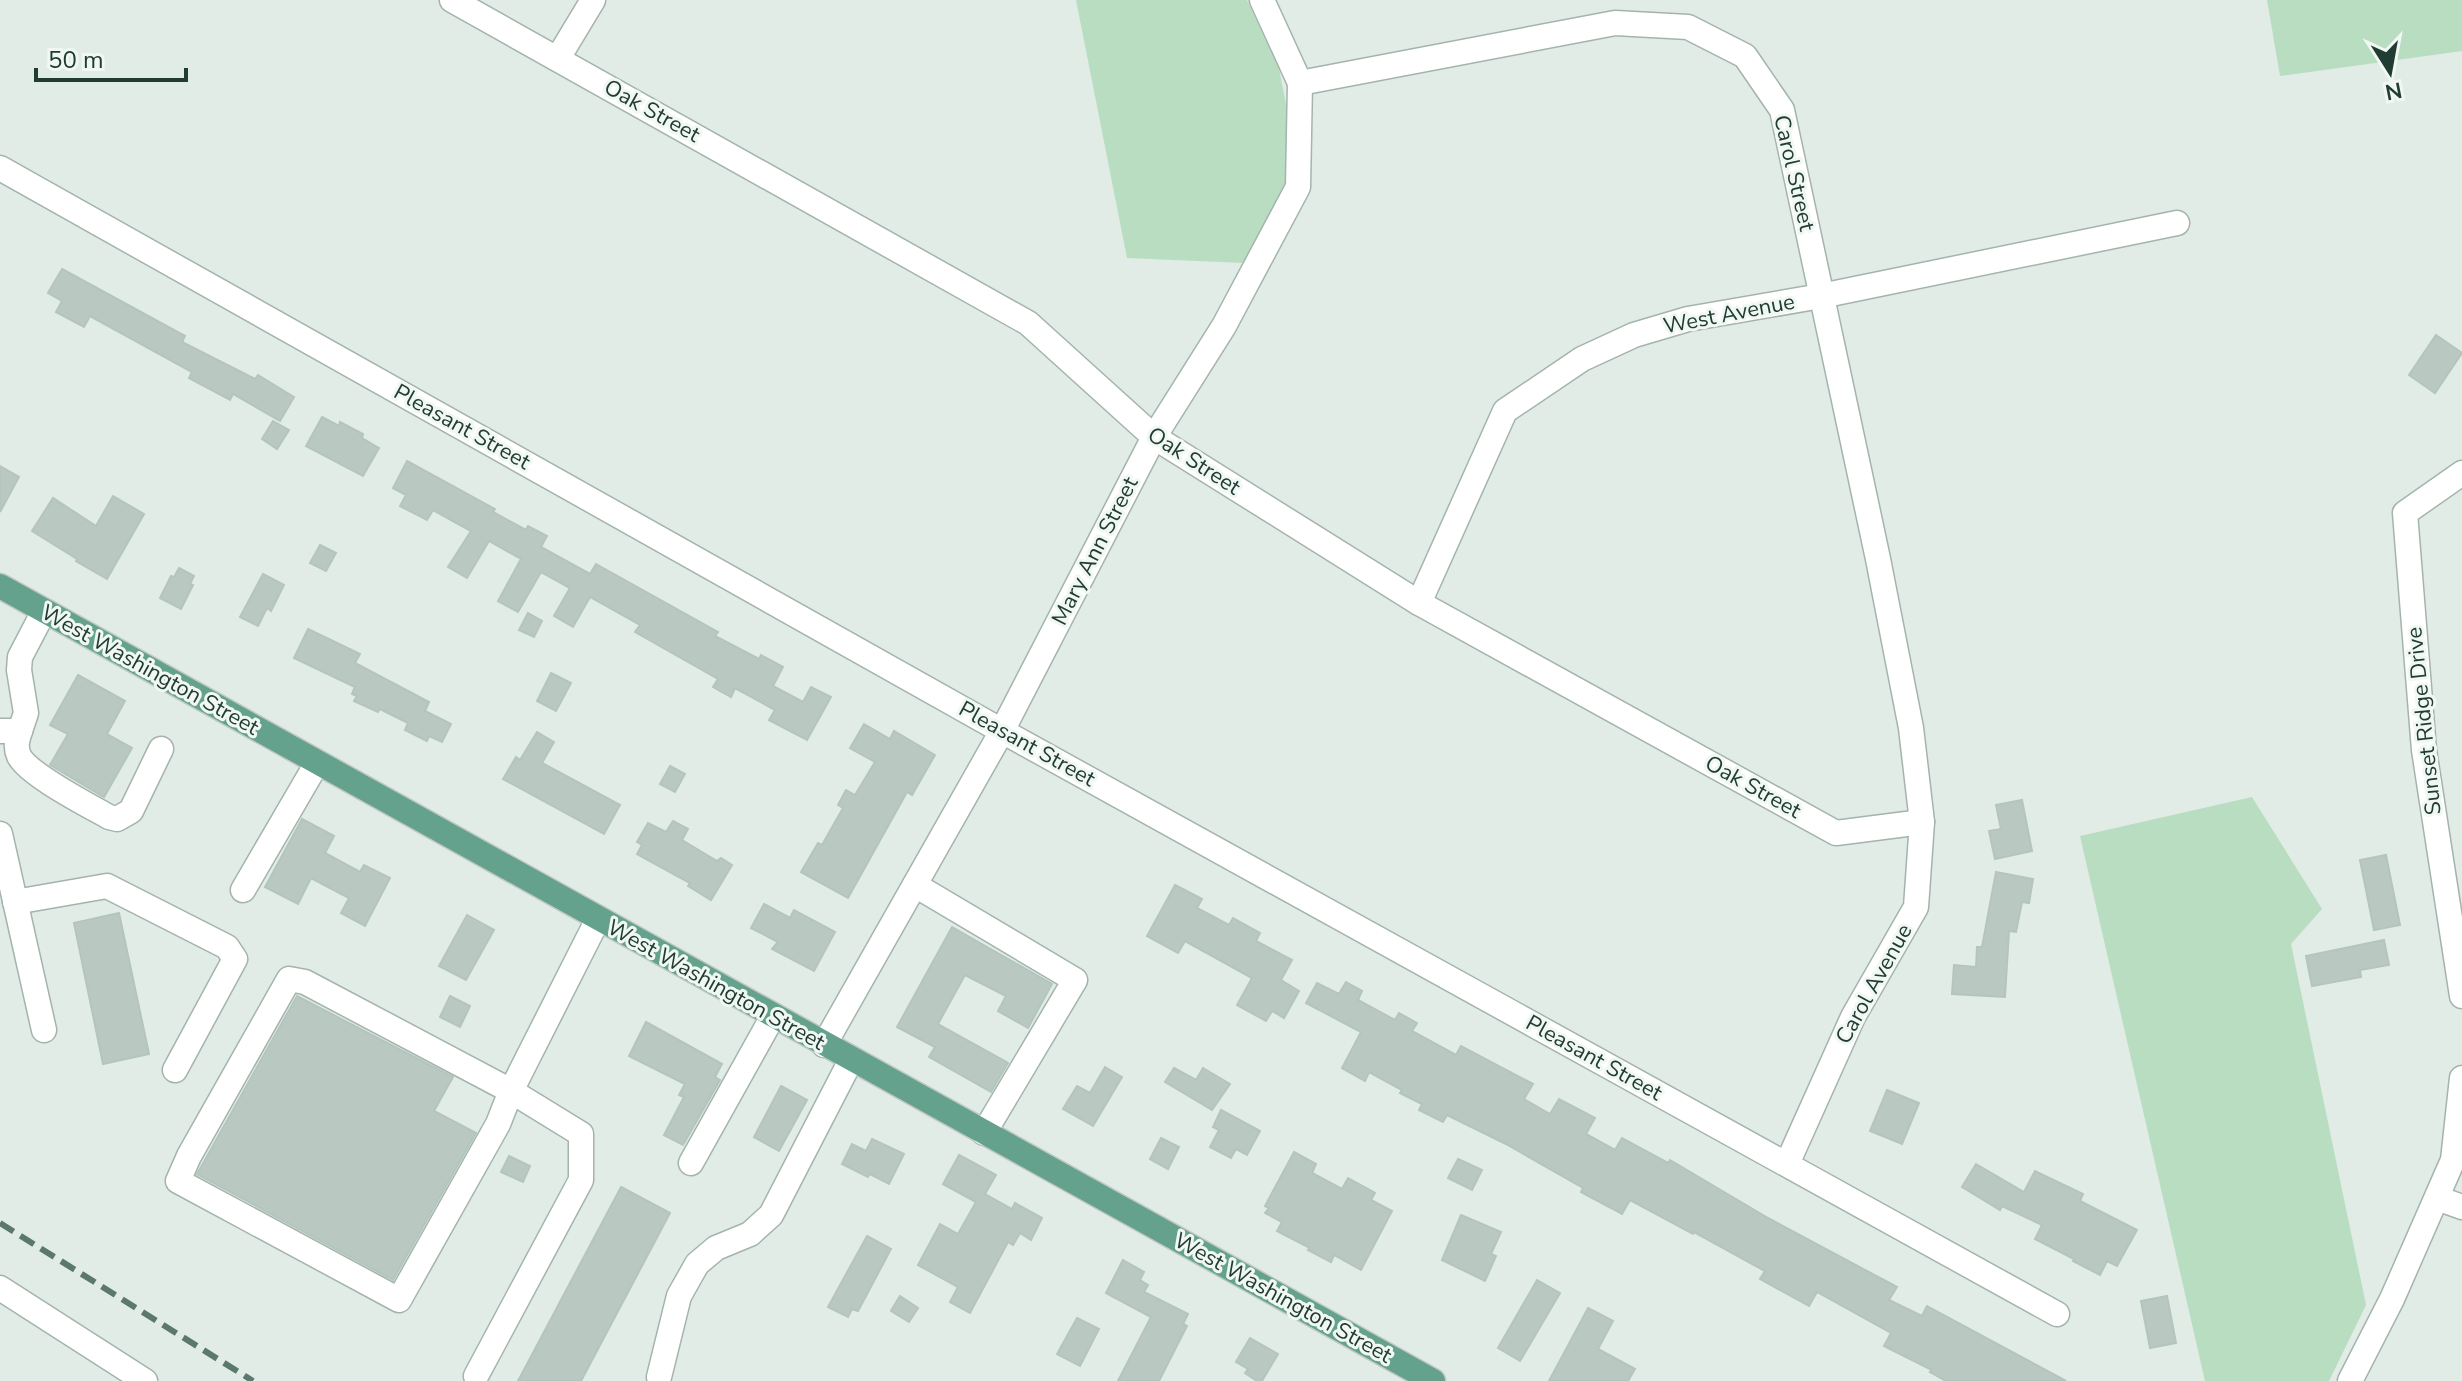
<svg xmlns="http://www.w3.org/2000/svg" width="2462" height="1381" viewBox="0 0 2462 1381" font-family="'Nunito Sans',sans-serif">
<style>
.green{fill:#b9ddc0}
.building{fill:#b9c9c2;stroke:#b3c5bc;stroke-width:2}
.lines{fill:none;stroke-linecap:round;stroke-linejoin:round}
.minor-casing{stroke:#a4b4ad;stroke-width:27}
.major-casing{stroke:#c1c9c6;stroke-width:27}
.minor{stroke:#fff;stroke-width:24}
.major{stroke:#65a28d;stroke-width:24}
.rail{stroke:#5b786e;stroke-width:6;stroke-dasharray:16 8;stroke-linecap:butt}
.labels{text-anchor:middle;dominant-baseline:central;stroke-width:6;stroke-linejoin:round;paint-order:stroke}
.street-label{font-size:22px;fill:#213d33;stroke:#f1f8f4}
</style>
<rect width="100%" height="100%" fill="#e1ece6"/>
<g class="green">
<path d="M1076,0H1247L1279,69L1289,119L1288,181L1245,263L1127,258Z"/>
<path d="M2267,0H2462V51L2280,76Z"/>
<path d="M2252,797L2322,909L2291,944L2366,1305L2329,1381H2205L2080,836Z"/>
</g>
<g class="building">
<path d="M62,269L185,336L182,342L255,379L258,375L294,397L280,421L233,394L230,400L189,378L192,372L90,316L84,327L56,312L62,301L48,293Z"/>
<path d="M2436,335L2462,353L2435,393L2409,375Z"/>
<path d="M322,417L339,426L340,422L363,434L362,438L379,448L363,476L306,446Z"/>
<path d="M273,421L289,430L277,449L262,439Z"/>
<path d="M407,461L495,509L493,512L526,530L528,526L547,536L541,547L590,574L596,564L718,632L715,636L759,659L761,655L783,667L773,686L803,702L811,687L831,697L807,740L769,720L775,710L735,688L731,697L713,687L718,679L635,632L640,625L590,597L573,627L554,616L570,588L541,572L518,612L498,601L521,559L489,541L467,578L448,567L471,531L433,510L427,520L400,506L406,495L393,488Z"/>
<path d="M0,466L19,477L0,512Z"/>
<path d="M113,496L144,514L107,579L76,561L77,559L32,531L53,498L96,526Z"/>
<path d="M320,545L336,553L326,571L310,563Z"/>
<path d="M179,568L194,576L190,584L193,585L181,609L160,598L171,576L174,577Z"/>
<path d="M263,574L284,585L271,611L267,608L258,626L240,617Z"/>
<path d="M528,613L542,621L534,637L519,630Z"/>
<path d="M308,629L360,654L355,663L429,702L425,711L451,724L442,742L429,736L427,741L405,730L408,723L380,709L378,712L354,701L357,696L352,694L355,687L294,658Z"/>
<path d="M551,673L571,683L556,711L537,701Z"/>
<path d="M78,675L125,701L107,734L132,748L104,797L50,765L68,734L50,725Z"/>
<path d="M864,724L890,739L894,731L935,755L912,795L907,792L848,898L801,872L818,843L822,845L843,808L838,805L846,790L855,795L875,762L850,748Z"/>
<path d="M537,732L554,742L542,763L620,805L604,834L503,779L516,757L520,760Z"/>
<path d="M670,766L685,774L675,792L660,784Z"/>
<path d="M2022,800L2032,851L1995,859L1989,831L2001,829L1996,805Z"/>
<path d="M302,819L334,836L325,853L360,872L364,865L390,878L365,926L341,913L349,898L311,878L298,904L265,887Z"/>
<path d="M673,821L688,829L682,840L717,861L721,858L732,865L711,900L688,886L690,883L637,854L642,845L637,842L648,823L666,832Z"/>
<path d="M2386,855L2400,925L2374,930L2360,860Z"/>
<path d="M1996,872L2033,879L2029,903L2022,902L2016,932L2009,931L2005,997L1952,994L1954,965L1976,967L1977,947H1982Z"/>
<path d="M1175,885L1202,899L1197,908L1229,925L1233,918L1260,933L1256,941L1292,960L1281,980L1299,991L1284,1018L1272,1011L1266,1021L1237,1005L1252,978L1185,941L1178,953L1147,936Z"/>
<path d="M764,904L790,918L794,910L835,932L814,971L772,949L778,942L751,928Z"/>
<path d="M119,913L149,1054L103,1064L74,923Z"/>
<path d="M467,915L494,930L466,980L439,966Z"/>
<path d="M952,927L1052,984L1028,1028L998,1011L1006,996L965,975L938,1024L1008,1063L991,1092L929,1057L935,1047L897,1027Z"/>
<path d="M2384,940L2389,965L2360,970L2361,977L2312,986L2306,956Z"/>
<path d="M1346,982L1362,991L1358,1000L1395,1020L1399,1013L1417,1023L1412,1031L1456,1055L1461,1046L1533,1084L1524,1099L1550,1114L1559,1099L1595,1118L1586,1134L1615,1150L1622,1138L1668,1163L1670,1160L1768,1218L1897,1287L1889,1300L1922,1316L1927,1306L2066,1381H1946L1930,1372L1932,1370L1884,1346L1891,1333L1817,1292L1809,1306L1760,1279L1765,1271L1694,1232L1693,1234L1630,1200L1622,1214L1581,1192L1583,1188L1506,1144L1447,1115L1443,1122L1419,1110L1422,1104L1400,1093L1402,1090L1369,1072L1365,1081L1342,1068L1361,1032L1306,1003L1317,983L1339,994Z"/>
<path d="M297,996L453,1077L434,1111L476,1133L393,1280L197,1174Z"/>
<path d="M450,996L470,1006L460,1027L440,1017Z"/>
<path d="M646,1022L722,1064L715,1077L720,1080L683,1145L664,1135L684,1097L679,1095L685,1084L629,1056Z"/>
<path d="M1105,1067L1122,1077L1093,1126L1063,1109L1077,1086L1090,1093Z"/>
<path d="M1174,1068L1196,1080L1203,1068L1230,1084L1212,1110L1165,1082Z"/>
<path d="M781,1086L807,1100L779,1151L754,1137Z"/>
<path d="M1887,1090L1919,1103L1902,1144L1870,1131Z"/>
<path d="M1221,1110L1260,1131L1247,1155L1236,1149L1231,1158L1210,1147L1219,1130L1213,1127Z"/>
<path d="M1161,1138L1179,1147L1168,1169L1150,1159Z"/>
<path d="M872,1139L904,1154L889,1184L870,1174L868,1177L842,1164L852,1144L866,1151Z"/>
<path d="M1294,1152L1316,1164L1312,1173L1342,1189L1348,1178L1375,1193L1371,1200L1392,1211L1361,1270L1334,1255L1331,1262L1308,1250L1310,1248L1277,1231L1282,1222L1265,1213L1269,1208L1265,1206Z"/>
<path d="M959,1155L996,1175L985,1194L1012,1209L1015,1203L1042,1218L1031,1240L1020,1233L1013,1245L1008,1242L970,1313L950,1302L958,1287L918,1265L940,1224L958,1234L976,1202L943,1184Z"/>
<path d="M509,1156L530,1166L523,1182L501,1172Z"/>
<path d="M1458,1159L1482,1170L1472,1190L1448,1178Z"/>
<path d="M1976,1164L2024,1192L2035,1171L2083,1194L2080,1201L2137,1230L2117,1266L2107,1261L2100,1275L2073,1261L2074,1259L2035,1239L2042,1225L2002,1206L2000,1210L1962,1187Z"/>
<path d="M621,1187L670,1213L581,1381H518Z"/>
<path d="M1461,1215L1501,1232L1491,1254L1496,1256L1485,1281L1442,1260Z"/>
<path d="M867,1236L891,1249L858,1311L852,1309L848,1317L828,1307Z"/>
<path d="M1123,1260L1144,1272L1140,1280L1148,1285L1144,1292L1188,1314L1183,1324L1187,1326L1159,1381H1118L1151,1317L1106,1293Z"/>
<path d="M1537,1280L1560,1293L1520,1361L1498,1348Z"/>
<path d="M900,1296L918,1308L909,1322L891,1311Z"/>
<path d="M2167,1296L2176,1343L2150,1348L2141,1301Z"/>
<path d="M1588,1308L1613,1321L1598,1349L1635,1369L1628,1381H1549Z"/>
<path d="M1077,1318L1099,1329L1080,1366L1057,1354Z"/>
<path d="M1250,1338L1278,1354L1262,1381H1257L1245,1373L1248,1369L1236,1362Z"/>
</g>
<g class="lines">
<defs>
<g id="minor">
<path d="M452,0L1028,323L1154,437L1419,603L1836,833L1922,822"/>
<path d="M558,58L593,0"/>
<path d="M1300,83L1615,23L1688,27L1745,56L1782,110L1878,559L1911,728L1922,822L1916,907L1853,1017L1787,1164"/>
<path d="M0,168L1002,731L2057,1314"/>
<path d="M2462,473L2405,513L2424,750L2462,996"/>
<path d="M1419,603L1505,411L1582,359L1634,335L1688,319L1821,296L2177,223"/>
<path d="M0,731H20L26,713L19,670L20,657L44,611"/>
<path d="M20,731C17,740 15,747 19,756C29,775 88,805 109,817L117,819L131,811L161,749"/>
<path d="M0,834L44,1030"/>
<path d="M915,885L1075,980L984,1133"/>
<path d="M243,890L317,763"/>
<path d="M15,902L107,886L227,947L235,959L175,1070"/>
<path d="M289,979L305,982L511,1091L498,1124L399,1300L178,1181L189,1156Z"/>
<path d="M824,1045L1002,731L1154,437L1224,326L1298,187L1300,83L1262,0"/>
<path d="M691,1163L773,1016"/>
<path d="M2437,1198L2462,1207"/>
<path d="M0,1288L145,1381"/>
<path d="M476,1376L581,1180V1134L511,1091L598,919"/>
<path d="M659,1377L679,1296L697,1264L716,1248L750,1234L771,1215L851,1060"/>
<path d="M2350,1381L2392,1299L2453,1160L2462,1078"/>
</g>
<path id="major" d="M0,586L1433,1381"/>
</defs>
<use href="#minor" class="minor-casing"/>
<use href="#major" class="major-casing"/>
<use href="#minor" class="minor"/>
<use href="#major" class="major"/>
<path class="rail" d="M0,1223L253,1381"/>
</g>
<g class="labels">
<g class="street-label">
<text transform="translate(652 111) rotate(29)">Oak Street</text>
<text transform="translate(1794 173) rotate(77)">Carol Street</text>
<text transform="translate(1729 314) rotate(-11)">West Avenue</text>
<text transform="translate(462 427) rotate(29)">Pleasant Street</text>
<text transform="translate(1194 461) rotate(33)">Oak Street</text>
<text transform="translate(1095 551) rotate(-63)">Mary Ann Street</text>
<text transform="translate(150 670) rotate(29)">West Washington Street</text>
<text transform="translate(2424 721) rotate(-96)">Sunset Ridge Drive</text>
<text transform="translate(1027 744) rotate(29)">Pleasant Street</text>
<text transform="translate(1753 787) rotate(29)">Oak Street</text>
<text transform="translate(1874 984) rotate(-61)">Carol Avenue</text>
<text transform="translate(716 985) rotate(29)">West Washington Street</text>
<text transform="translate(1594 1058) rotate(29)">Pleasant Street</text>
<text transform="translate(1283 1298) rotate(29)">West Washington Street</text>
</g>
</g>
<g transform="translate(2390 72) rotate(169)" stroke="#f1f8f4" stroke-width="6" paint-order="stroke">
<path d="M0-6L14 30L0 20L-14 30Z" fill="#213d33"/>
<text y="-12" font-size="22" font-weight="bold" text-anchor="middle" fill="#213d33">N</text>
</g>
<path d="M36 68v12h150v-12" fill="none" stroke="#213d33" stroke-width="4"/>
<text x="48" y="68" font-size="24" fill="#213d33" stroke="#f1f8f4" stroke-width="6" paint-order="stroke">50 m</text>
</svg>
